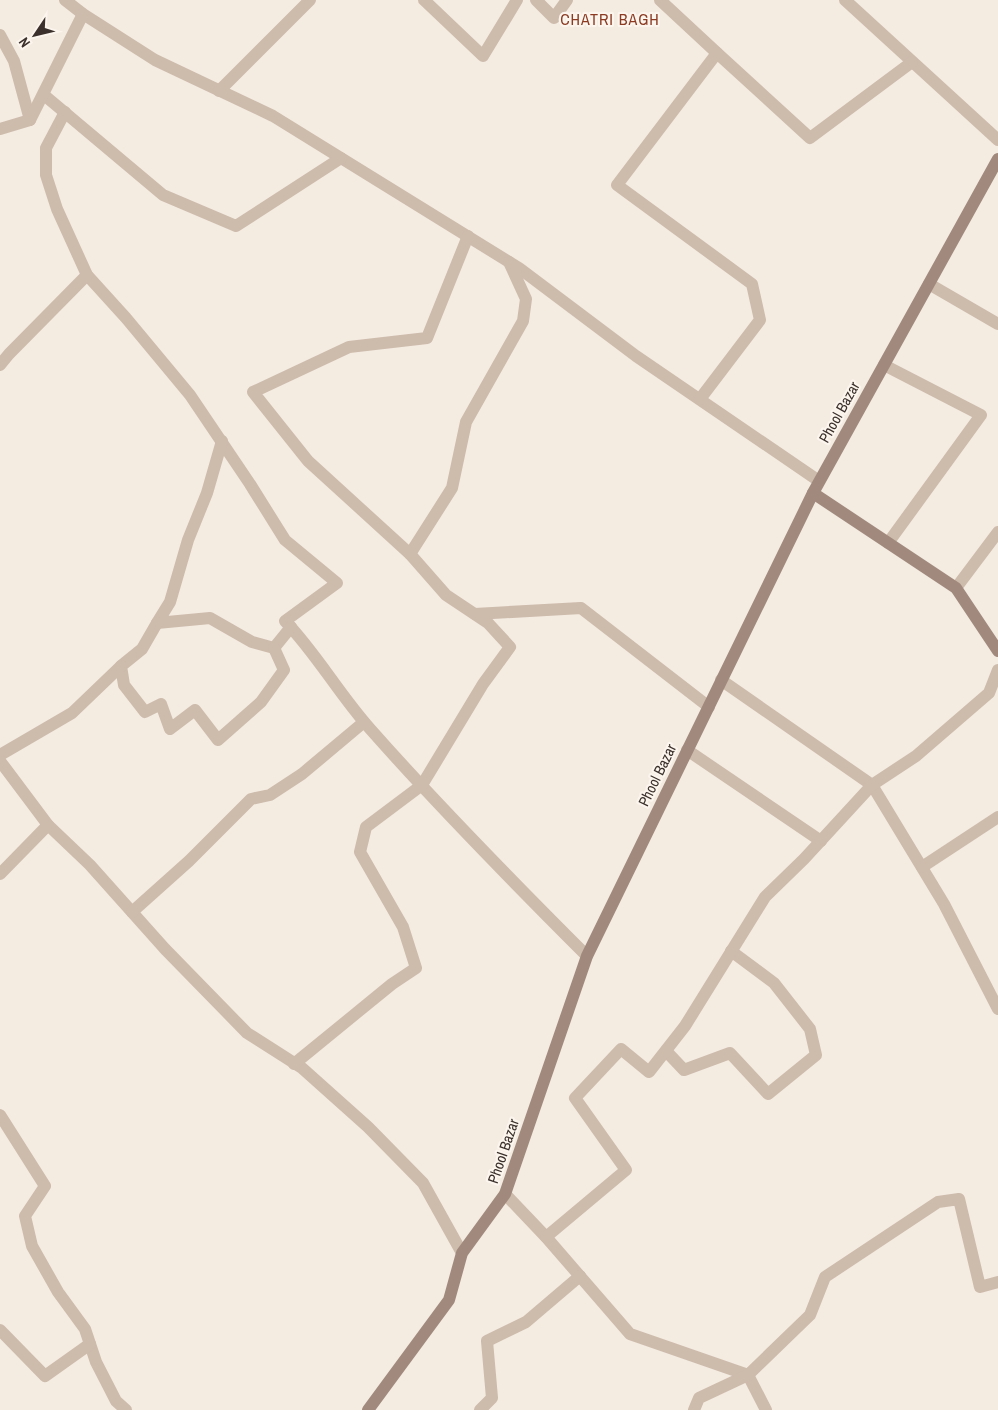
<svg xmlns="http://www.w3.org/2000/svg" width="998" height="1410" viewBox="0 0 998 1410" font-family="'Archivo Narrow',sans-serif">
<style>
.lines{fill:none;stroke-linecap:round;stroke-linejoin:round}
.street{stroke:#cdbbac;stroke-width:12}
.secondary{stroke:#a18a7d;stroke-width:12}
.labels{text-anchor:middle;dominant-baseline:central;stroke-width:4.5;stroke-linejoin:round;paint-order:stroke}
.street-label{font-size:15px;fill:#3b302b;stroke:#fbf5ee}
.neighbourhood-label{font-size:16px;letter-spacing:1px;fill:#8c3b22;stroke:#fbf5ee}
</style>
<rect width="100%" height="100%" fill="#f4ebe1"/>
<g class="lines">
<g class="street">
<path d="M65,0L83,14L155,60L273,116L519,268L636,356L819,481"/>
<path d="M424,0L483,56L517,0"/>
<path d="M536,0L554,18L567,0"/>
<path d="M660,0L717,53"/>
<path d="M845,0L998,140"/>
<path d="M0,35L14,61L30,120"/>
<path d="M219,91L310,0"/>
<path d="M44,95L163,195L236,226L341,158"/>
<path d="M65,112L46,148V175L57,209L87,275L126,318L190,395L250,484L285,540L337,583L285,621C317,654 340,696 372,731C441,809 514,883 587,956"/>
<path d="M0,129L30,120L83,14"/>
<path d="M929,284L998,324"/>
<path d="M0,365L9,354L87,275"/>
<path d="M884,365L981,415L888,543"/>
<path d="M700,399L760,320L752,284L617,185L717,53L810,138L912,62"/>
<path d="M222,441L207,493L188,540L170,602L157,623L210,618L252,642L274,648L291,627"/>
<path d="M410,554L308,461L253,392L349,347L427,338L468,236"/>
<path d="M956,588L998,532"/>
<path d="M475,614L581,608L709,707"/>
<path d="M157,623L142,649L121,666L124,685L145,712L161,704L170,729L195,710L218,740L261,702L284,670L274,648"/>
<path d="M721,680L872,785L944,904L998,1009"/>
<path d="M687,750L821,841"/>
<path d="M0,755L72,713L121,666"/>
<path d="M0,761L48,825"/>
<path d="M922,867L998,817"/>
<path d="M0,874L48,825L90,865L165,949L247,1033L302,1068L368,1127L423,1183L462,1253"/>
<path d="M132,912L189,861L251,799L270,795L302,774L364,722"/>
<path d="M666,1051L684,1070L730,1053L768,1094L816,1055L810,1029L774,983L731,951"/>
<path d="M294,1064L392,984L416,968L403,927L360,852L366,827L422,785L483,684L510,647L488,623L446,595L410,554L452,488L466,422L523,321L526,299L509,262"/>
<path d="M0,1115L45,1186L25,1216L32,1246L58,1292L85,1329L96,1362L116,1401L126,1410"/>
<path d="M505,1194L546,1237L630,1334L748,1375L766,1410"/>
<path d="M546,1237L626,1170L575,1098L621,1049L649,1072L685,1026L765,897L804,859L872,785L916,756L989,693L998,670"/>
<path d="M0,1330L45,1376L90,1344"/>
<path d="M480,1410L492,1398L487,1341L526,1322L580,1276"/>
<path d="M694,1410L699,1398L748,1375L810,1315L825,1277L938,1202L959,1199L980,1287L998,1282"/>
</g>
<g class="secondary">
<path d="M813,493L956,588L998,651"/>
<path d="M368,1410L449,1300L462,1253L505,1194L587,956L813,493L998,159"/>
</g>
</g>
<g class="labels">
<g class="street-label">
<text transform="translate(839 412) rotate(-61)">Phool Bazar</text>
<text transform="translate(657 775) rotate(-64)">Phool Bazar</text>
<text transform="translate(503 1151) rotate(-71)">Phool Bazar</text>
</g>
<g class="neighbourhood-label">
<text x="610" y="19">CHATRI BAGH</text>
</g>
</g>
<g transform="translate(35 35) rotate(235)" stroke="#fbf5ee" stroke-width="4" paint-order="stroke">
<path d="M0-4L9 19L0 12L-9 19Z" fill="#3b302b"/>
<text y="-8" font-size="14" font-weight="bold" text-anchor="middle" fill="#3b302b">N</text>
</g>
</svg>
